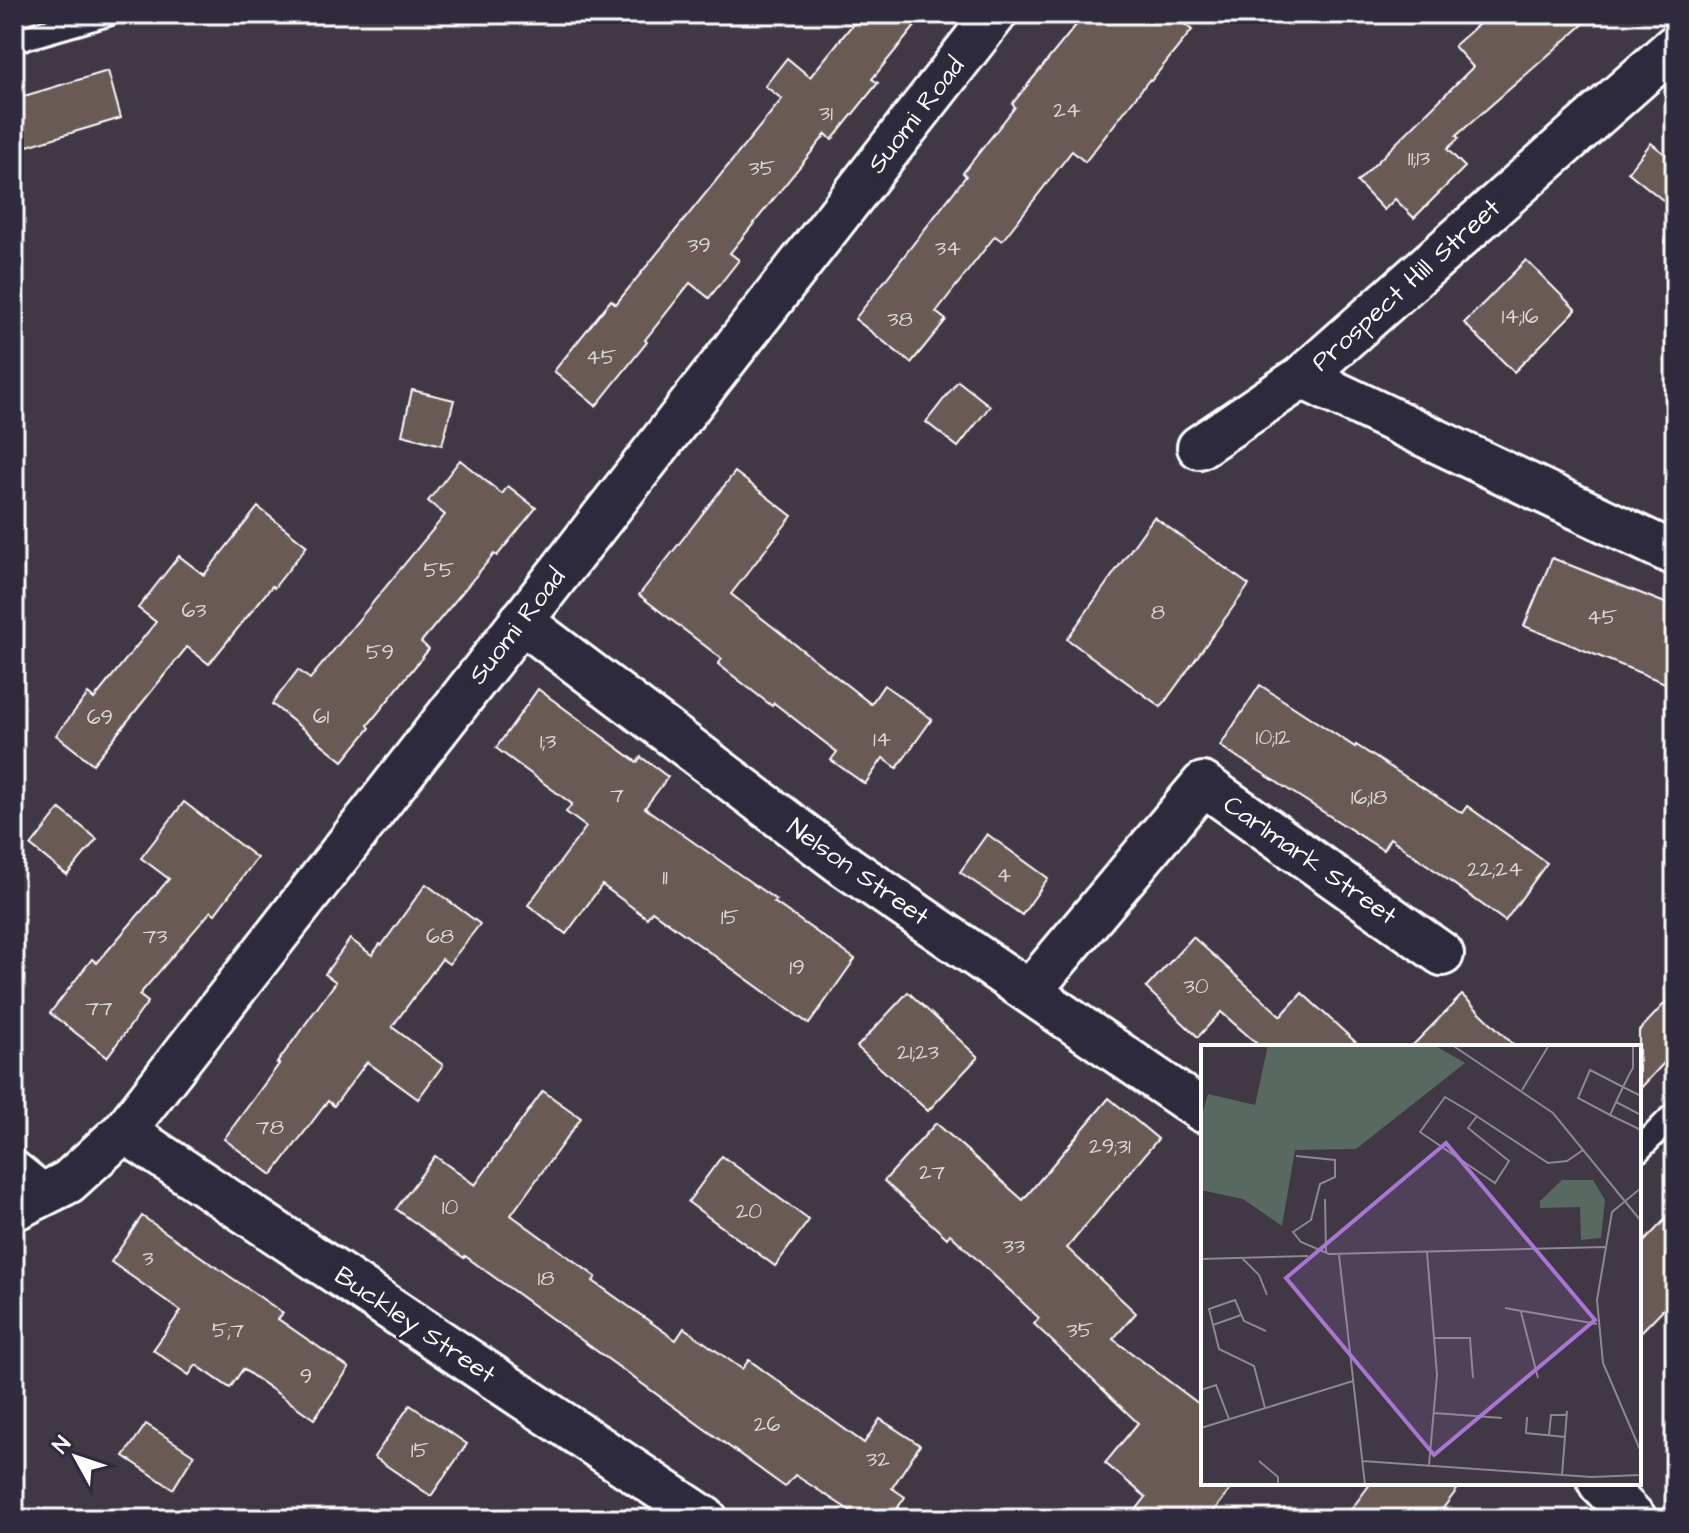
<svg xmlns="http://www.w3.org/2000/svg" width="1689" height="1533" viewBox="0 0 1689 1533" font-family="'Architects Daughter',sans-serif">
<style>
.building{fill:#695a57;stroke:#fff;stroke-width:2}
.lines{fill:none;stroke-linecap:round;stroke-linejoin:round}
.service-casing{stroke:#fff;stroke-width:28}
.minor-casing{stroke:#fff;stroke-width:48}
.service{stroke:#2f2a3d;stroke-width:22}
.minor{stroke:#2f2a3d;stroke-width:42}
.labels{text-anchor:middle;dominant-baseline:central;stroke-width:6;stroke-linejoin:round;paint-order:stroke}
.number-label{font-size:22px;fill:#dad6d5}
.street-label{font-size:26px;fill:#fff;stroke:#2f2a3d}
.inset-road{fill:none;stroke:#8c888f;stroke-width:2}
.view{fill:#a976d5;fill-opacity:0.15;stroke:#a976d5;stroke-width:4}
.inset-edge{fill:none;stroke:#fff;stroke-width:4}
</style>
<rect width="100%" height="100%" fill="#403845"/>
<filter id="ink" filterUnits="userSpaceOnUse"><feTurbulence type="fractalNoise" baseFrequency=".0125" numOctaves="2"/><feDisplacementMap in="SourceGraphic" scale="16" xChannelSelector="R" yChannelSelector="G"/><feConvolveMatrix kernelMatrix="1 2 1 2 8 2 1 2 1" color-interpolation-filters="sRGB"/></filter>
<g filter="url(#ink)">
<g class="building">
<path d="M861,14H925L872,79L878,83L832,140L826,134L730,253L739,260L709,298L690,283L645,340L647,342L596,406L554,371L611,300L616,304L782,99L765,86L787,58L810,77Z"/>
<path d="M1085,14H1171L1192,30L1151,81L1149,80L1085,162L1072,151L1002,241L995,236L936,312L946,320L911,363L855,319L966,176L963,173L1015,107L1012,104Z"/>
<path d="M1490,14H1595L1456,136L1459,138L1447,149L1465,167L1414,218L1395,199L1384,210L1357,182L1473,67L1454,46Z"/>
<path d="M108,71L121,118L14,150V99Z"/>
<path d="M1651,143L1675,162V210L1628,172Z"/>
<path d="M1526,260L1576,310L1514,372L1464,323Z"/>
<path d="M958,381L990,406L958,447L926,422Z"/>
<path d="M412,390L454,400L442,445L402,435Z"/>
<path d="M460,460L502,494L508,486L536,508L497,556L494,554L421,642L429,649L368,725L370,728L343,761L272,704L298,670L310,679L445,515L428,501Z"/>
<path d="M735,472L792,516L731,594L871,704L884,685L932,719L897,768L883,758L865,784L831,760L837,752L774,703L772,706L718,664L722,659L639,595Z"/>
<path d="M258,507L307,546L274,588L272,586L209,664L187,647L93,764L56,735L88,694L94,699L156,622L138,608L179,556L204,575Z"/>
<path d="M1154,517L1249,585L1161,707L1067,639Z"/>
<path d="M1552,558L1675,607V687L1524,626Z"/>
<path d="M1260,685L1355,747L1356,745L1462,813L1467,806L1547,863L1505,921L1390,838L1383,850L1220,746Z"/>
<path d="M538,689L637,762L641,757L668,777L645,808L776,900L774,902L855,959L809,1024L652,911L647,918L602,885L566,934L528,905L586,827L566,812L572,804L496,748Z"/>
<path d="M184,802L257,858L215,914L211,911L139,995L148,1002L107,1057L50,1013L92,959L97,963L169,879L141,858Z"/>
<path d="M60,809L97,839L67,875L31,846Z"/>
<path d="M987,834L1048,878L1022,915L960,872Z"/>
<path d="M426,884L480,924L449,964L442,959L392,1027L443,1065L418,1099L367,1062L334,1106L328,1101L272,1175L224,1139L279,1064L277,1063L336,982L325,974L350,939L372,955L380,944L382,945Z"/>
<path d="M1193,937L1281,1016L1302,993L1361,1047H1253L1256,1043L1221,1012L1198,1037L1146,988Z"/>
<path d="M908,992L978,1057L928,1111L857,1047Z"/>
<path d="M1675,992V1051L1639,1090V1031Z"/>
<path d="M1462,995L1516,1047H1411Z"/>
<path d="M543,1091L581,1118L511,1215L596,1277L593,1281L676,1340L684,1328L742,1369L749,1360L864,1443L880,1419L920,1445L892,1488L905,1497L890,1519H863L795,1475L785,1487L465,1256L464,1258L396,1209L435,1156L475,1185Z"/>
<path d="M1109,1098L1158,1139L1067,1248L1136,1313L1113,1339L1203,1407V1483H1236L1207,1519H1129L1146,1497L1105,1463L1138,1423L1034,1324L1039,1318L950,1234L947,1238L884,1181L936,1123L1023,1200Z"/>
<path d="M722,1156L809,1220L775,1266L688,1202Z"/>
<path d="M1675,1209V1297L1639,1334V1247Z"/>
<path d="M142,1216L283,1313L278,1319L349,1368L314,1419L243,1369L230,1388L196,1365L189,1375L153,1350L181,1311L111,1262Z"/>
<path d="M410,1405L467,1444L431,1496L374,1457Z"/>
<path d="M146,1424L194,1455L173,1489L124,1456Z"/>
<path d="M1371,1483H1462L1435,1519H1344Z"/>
</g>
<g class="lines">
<defs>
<g id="service">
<path d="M14,41L108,14"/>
<path d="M1639,1150L1675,1113"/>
<path d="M14,1160L51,1190"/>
</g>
<g id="minor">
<path d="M1302,377L1675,554"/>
<path d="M1199,447L1302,377L1675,46"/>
<path d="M521,621L847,867L1203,1111"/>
<path d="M1030,991L1203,784L1442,954"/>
<path d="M124,1131L706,1519"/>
<path d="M14,1209L68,1182L124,1131L995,14"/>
<path d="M1600,1483L1635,1519"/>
</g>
</defs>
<use href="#service" class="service-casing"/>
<use href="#minor" class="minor-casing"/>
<use href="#service" class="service"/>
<use href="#minor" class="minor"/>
</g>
</g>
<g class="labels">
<g class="number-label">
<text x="1067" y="110">24</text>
<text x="826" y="113">31</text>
<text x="1419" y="158">11;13</text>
<text x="762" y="168">35</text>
<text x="699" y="245">39</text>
<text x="948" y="248">34</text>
<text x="1520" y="316">14;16</text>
<text x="900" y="319">38</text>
<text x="601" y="357">45</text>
<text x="439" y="570">55</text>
<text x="194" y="610">63</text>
<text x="1158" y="612">8</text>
<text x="1602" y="617">45</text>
<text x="380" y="652">59</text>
<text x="321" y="716">61</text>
<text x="100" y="717">69</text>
<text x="1273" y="737">10;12</text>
<text x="882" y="739">14</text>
<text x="548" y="741">1;3</text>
<text x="617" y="795">7</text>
<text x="1369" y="797">16;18</text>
<text x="1495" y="869">22;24</text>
<text x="1004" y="875">4</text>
<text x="665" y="877">11</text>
<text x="730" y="917">15</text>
<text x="155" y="936">73</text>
<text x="440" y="936">68</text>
<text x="797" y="967">19</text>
<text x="1196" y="986">30</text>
<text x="99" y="1008">77</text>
<text x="918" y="1052">21;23</text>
<text x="270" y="1127">78</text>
<text x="1110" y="1146">29;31</text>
<text x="932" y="1172">27</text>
<text x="450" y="1207">10</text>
<text x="749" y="1211">20</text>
<text x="1014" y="1246">33</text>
<text x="148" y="1258">3</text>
<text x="546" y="1278">18</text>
<text x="228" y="1330">5;7</text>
<text x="1080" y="1330">35</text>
<text x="306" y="1376">9</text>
<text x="767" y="1424">26</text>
<text x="420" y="1450">15</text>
<text x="878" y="1459">32</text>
</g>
<g class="street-label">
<text transform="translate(916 115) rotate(-52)">Suomi Road</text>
<text transform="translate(1406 285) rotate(-42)">Prospect Hill Street</text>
<text transform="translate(517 626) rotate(-52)">Suomi Road</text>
<text transform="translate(1310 860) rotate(35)">Carlmark Street</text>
<text transform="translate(858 872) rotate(35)">Nelson Street</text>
<text transform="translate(415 1325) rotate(34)">Buckley Street</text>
</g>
</g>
<g transform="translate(1201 1045)">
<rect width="440" height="440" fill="#403845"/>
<path d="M67,0H233L264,18L155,104L94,105L81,181L42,154L0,145V74L7,49L54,60ZM361,135H392L404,155L400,193L380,195L379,162L339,163V156Z" fill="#586961"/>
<path class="inset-road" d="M251,0L352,68L440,176M432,0V23L429,28L422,42L415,57L409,70L377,53L389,25L422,42L440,51M321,45L348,0M415,57L440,70M409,70L440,85M276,71L267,83L308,116L294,138L219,87L244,52L276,71L277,72L347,118L366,116L382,105M95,111L134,115V132L119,139L110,175L92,187L100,197L128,209L404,202M440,143L411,167L396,255L402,318L440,407M124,154L125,208M226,207L236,330L228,420M138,210L164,440M41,213L58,230L66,250M0,214L107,211M304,263L396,279M320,267L337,333M12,280L40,270M232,293H269L272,333M0,345L15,340L28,374M64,363L53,321L18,304L8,264L34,255L43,276L65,286M233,368L301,373M326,372L325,388L364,392M0,383L152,336M348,390L350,370H366M58,416L77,432V440M161,416L390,432L440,430M361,430L366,366"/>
<path class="view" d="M245,98L394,275L233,410L85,233Z"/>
<rect width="440" height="440" class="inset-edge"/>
</g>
<rect width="1689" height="1533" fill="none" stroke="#2f2a3d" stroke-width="48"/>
<rect x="24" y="24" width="1641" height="1485" fill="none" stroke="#fff" stroke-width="3" filter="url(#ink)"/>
<g transform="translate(76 1457) rotate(310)" stroke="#2f2a3d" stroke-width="6" paint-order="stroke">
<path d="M0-6L14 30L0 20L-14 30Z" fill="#ffffff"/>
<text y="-12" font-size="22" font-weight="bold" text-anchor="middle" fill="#ffffff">N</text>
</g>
</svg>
